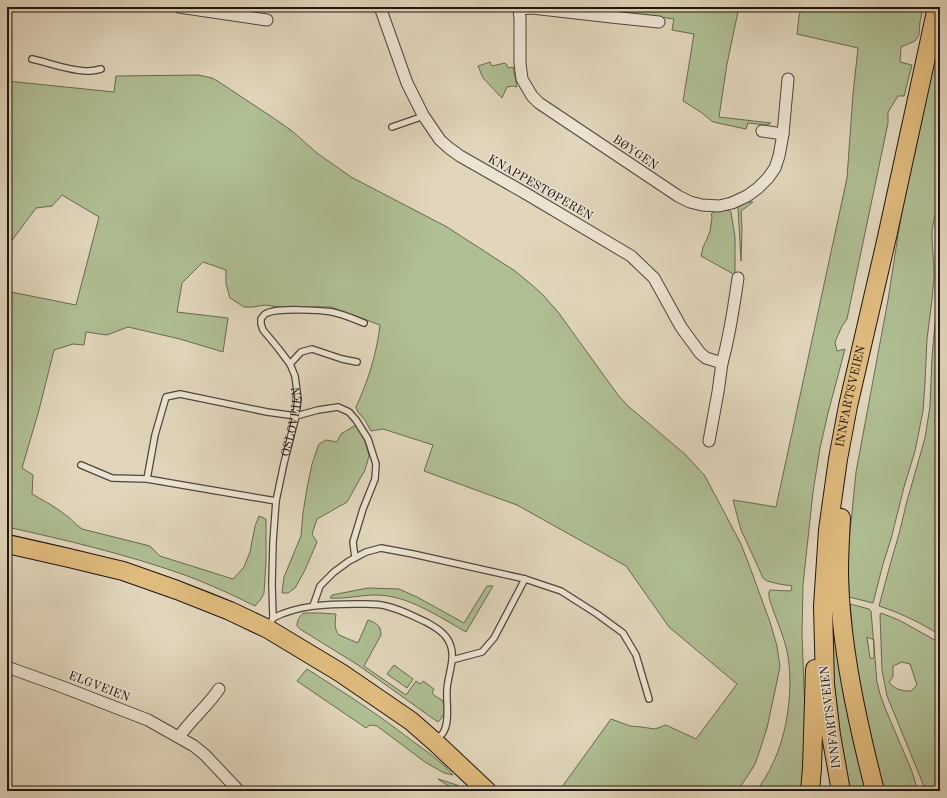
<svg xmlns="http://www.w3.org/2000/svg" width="947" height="798" viewBox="0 0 947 798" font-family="'Old Standard TT',serif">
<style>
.green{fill:#afbe93;stroke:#686951;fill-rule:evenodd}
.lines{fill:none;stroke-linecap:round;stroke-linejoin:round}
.service-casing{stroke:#50443a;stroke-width:8}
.minor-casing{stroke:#50443a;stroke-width:13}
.primary-casing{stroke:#20140f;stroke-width:20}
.trunk-casing{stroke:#20140f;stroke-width:20}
.service{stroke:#ece4d3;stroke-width:5.5}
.minor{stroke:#ece4d3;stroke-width:11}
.primary{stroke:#e0bb7e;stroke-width:18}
.trunk{stroke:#e0bb7e;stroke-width:18}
.labels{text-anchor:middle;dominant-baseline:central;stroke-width:3;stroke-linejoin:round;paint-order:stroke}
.street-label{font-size:12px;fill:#20140f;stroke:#ece4d3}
</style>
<rect width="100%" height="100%" fill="#e1d6bc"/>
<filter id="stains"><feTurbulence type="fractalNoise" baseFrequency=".005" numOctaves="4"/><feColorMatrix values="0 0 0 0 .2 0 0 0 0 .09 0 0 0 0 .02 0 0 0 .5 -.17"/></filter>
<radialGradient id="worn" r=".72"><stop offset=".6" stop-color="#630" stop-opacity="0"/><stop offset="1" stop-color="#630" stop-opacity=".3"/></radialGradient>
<g class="green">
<path d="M578,7H739L727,64L719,117L771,123L767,125L748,123L746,129L713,122L702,113L683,101L694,34L672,30L674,19L644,15L579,11Z"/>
<path d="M803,7H903L902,9L905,12L909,8L916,10L918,7H922L923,8L920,22L919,35L915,41L901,47L900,62L912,65L904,96H898L888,112V123L847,319L842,326L835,342L837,351L845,349L828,413L820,448L813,492L803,585L802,634L805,714L804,750L802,791H756C762,783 768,774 772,765C788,734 794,685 787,651C784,637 777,621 772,607C771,603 768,597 769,592C769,591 770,591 770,590L791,591L792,586L779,584L767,581L763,578L754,558L741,530L733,500L776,507L847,178L853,94L858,48L797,34L799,16L801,8Z"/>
<path d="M940,28V206L934,219L932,231V240L934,269V277L932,300L927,339L925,383L923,411L915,451L904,487L891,539L883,564L873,603L849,597L848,562L849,542L856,472L888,300L903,203Z"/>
<path d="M490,62L492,66L505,63L507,65L508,68L513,67L517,87L513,86L507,87L502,98L483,78L478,66Z"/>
<path d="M198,75L212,78L219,82L272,117L292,131L317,153L351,177L447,227L515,271L532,285L543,295L558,312L618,395L628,406L686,455L705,476L741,544L748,562L770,622L777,646L780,667L767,728L759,753L755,764L747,777L737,791H559L611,719L630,726L641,727L655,729L666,725L696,739L737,684L669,627L626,566L517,505L424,471L433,445L383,429L371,431L365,420L358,412L356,407C368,381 377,353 380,325L331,307H279L265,305L253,307H244L230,298L226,284V270L203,262L182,283L177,312L228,318L223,352L180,339L128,327L107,335L86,332L84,345L73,344L54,350L39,410L22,468L33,475L32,494C44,501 56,507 67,516C73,521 76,525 82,529L150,546L160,556L233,579L244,567L250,552L255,526L259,516L266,519V561L264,593L261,599L255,606C231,594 207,583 182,574C125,554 66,540 7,527V395L11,377L7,376V290L11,292L76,305L99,217L62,195L52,206L36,208L7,247V81L114,92L116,76Z"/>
<path d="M745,202H753L741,211L742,228L741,261L738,207Z"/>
<path d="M728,210L731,212L735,237V275L701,256L703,247L707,239L710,231L712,217L711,214L716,211Z"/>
<path d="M940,288V635C921,623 901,613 879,606L890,565L899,534L907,501L925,438L930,406L932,357L935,323L940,296Z"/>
<path d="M356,425L361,432L364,438L369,456L365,470L347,502L317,519L312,534L317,542L305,570L295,588L288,593H282L284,577L301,536L303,513L307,488L312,464L319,444L326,440L337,442L341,434Z"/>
<path d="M7,534C85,551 162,571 235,603L236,604L7,537Z"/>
<path d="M487,586H493L466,632C439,617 408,595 376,595C361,595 346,599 330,598L332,595L368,588L399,589L417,597L464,623L485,589Z"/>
<path d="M850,604L869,609L871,611L877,682L880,694L885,708L911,769L918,791H882L858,684L851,627L852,625ZM867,637L872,639L874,641V657L872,659L870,658Z"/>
<path d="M303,613H319L336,614C335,622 334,629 339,635L358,643L368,620C376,623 381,625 381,635L364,666L406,695L416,681L420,684L423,681L434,689L432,693L435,696L442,700C446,709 445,715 438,722L435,720L358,665L300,629L297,626C297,620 299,618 303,613Z"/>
<path d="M881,613L899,620L940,643V791H926L887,696L882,670L880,615ZM902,662L910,664L917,685L911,691C902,691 895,690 889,682L893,677V666Z"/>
<path d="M832,643H836L870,791H849L839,737L833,685Z"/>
<path d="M394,665L413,679L407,688L387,674Z"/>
<path d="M307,669C343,692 378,714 411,740C426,751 441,761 453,775L444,773L425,762L377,726L370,725L366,728L297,681Z"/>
<path d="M438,779L457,785L462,788L467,789L469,791H456Z"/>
</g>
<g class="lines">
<defs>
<g id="service">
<path d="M32,59C50,63 70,71 88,71C92,71 97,70 101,69"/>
<path d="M392,127L418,118L423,115"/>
<path d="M290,364L301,352L312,349L342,359L357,362"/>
<path d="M81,465L112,478L147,479L276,501"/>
<path d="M147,479L155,435L166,397L180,394L267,412L296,416L318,410L338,407L349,412L356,420L368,439L376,464L375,479L363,509L353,542L355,558"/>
<path d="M313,606L320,586L334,572L349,561L366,552L381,548L413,554L525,579L561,591L597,614L623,633L636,655L649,699"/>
<path d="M273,618C298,605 328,604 356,604C366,604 377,603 386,606C400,609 413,616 426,622C435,627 446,633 450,644C456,658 448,674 447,689C446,701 450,720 444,731C443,734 439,737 437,740"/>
<path id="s1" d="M269,627L273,618L272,584L273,542L276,501L284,463L296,416L298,399L295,376L290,364L278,348L263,330L261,324V319C263,316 264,314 267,313C279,308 319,310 332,312C343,314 354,319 364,323"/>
<path d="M452,660L482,652L494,638L525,579"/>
</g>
<g id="minor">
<path d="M179,7L267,20"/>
<path d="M380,7L407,83L423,115L440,140L449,148L460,156L525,193L631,256L654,278L681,327L700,353L706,358L722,363L718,392L709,441"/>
<path d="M517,7L519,9L532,8L611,17L659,22"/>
<path d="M519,9L520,19V63L522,79L532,96L539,103L678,196L690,202L702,205L719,206L732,203L747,196L758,188L768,178L775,168L779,156L783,134L788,79"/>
<path d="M762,131L783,134"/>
<path d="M722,363C730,335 734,306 738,278"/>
<path d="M7,667L60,686L148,720L194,746L205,755L239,791"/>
<path d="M179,737C191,719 208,706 219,689"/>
</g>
<path id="primary" d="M7,544L69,558L123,571L177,590L230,611L268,629L341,673L411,721L435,742L487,791"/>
<g id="trunk">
<path d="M841,518C840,536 839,554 839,572C840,644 857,721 875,791"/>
<path d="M810,791L812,768L815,669"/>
<path id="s2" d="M841,791L831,735L825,684L823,606L828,530L838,459L848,406L887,237L937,7"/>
</g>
</defs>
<use href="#service" class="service-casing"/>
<use href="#minor" class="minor-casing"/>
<use href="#primary" class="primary-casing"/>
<use href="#trunk" class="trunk-casing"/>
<use href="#service" class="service"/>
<use href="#minor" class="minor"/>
<use href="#primary" class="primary"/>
<use href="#trunk" class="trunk"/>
</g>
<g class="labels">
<g class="street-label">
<text transform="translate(635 153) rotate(34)">BØYGEN</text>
<text transform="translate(540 188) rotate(30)">KNAPPESTØPEREN</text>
<text stroke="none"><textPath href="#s2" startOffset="398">INNFARTSVEIEN</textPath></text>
<text stroke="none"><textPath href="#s1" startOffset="208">OSLOVEIEN</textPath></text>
<text transform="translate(99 687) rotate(21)">ELGVEIEN</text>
<text transform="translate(831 717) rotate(-97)">INNFARTSVEIEN</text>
</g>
</g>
<rect width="947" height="798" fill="none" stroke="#e1d6bc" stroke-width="24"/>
<rect x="8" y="8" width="931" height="782" fill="none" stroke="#20140f" stroke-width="2"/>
<rect x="12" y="12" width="923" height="774" fill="none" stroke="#20140f"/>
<rect width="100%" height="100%" filter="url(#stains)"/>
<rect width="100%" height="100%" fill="url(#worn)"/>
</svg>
